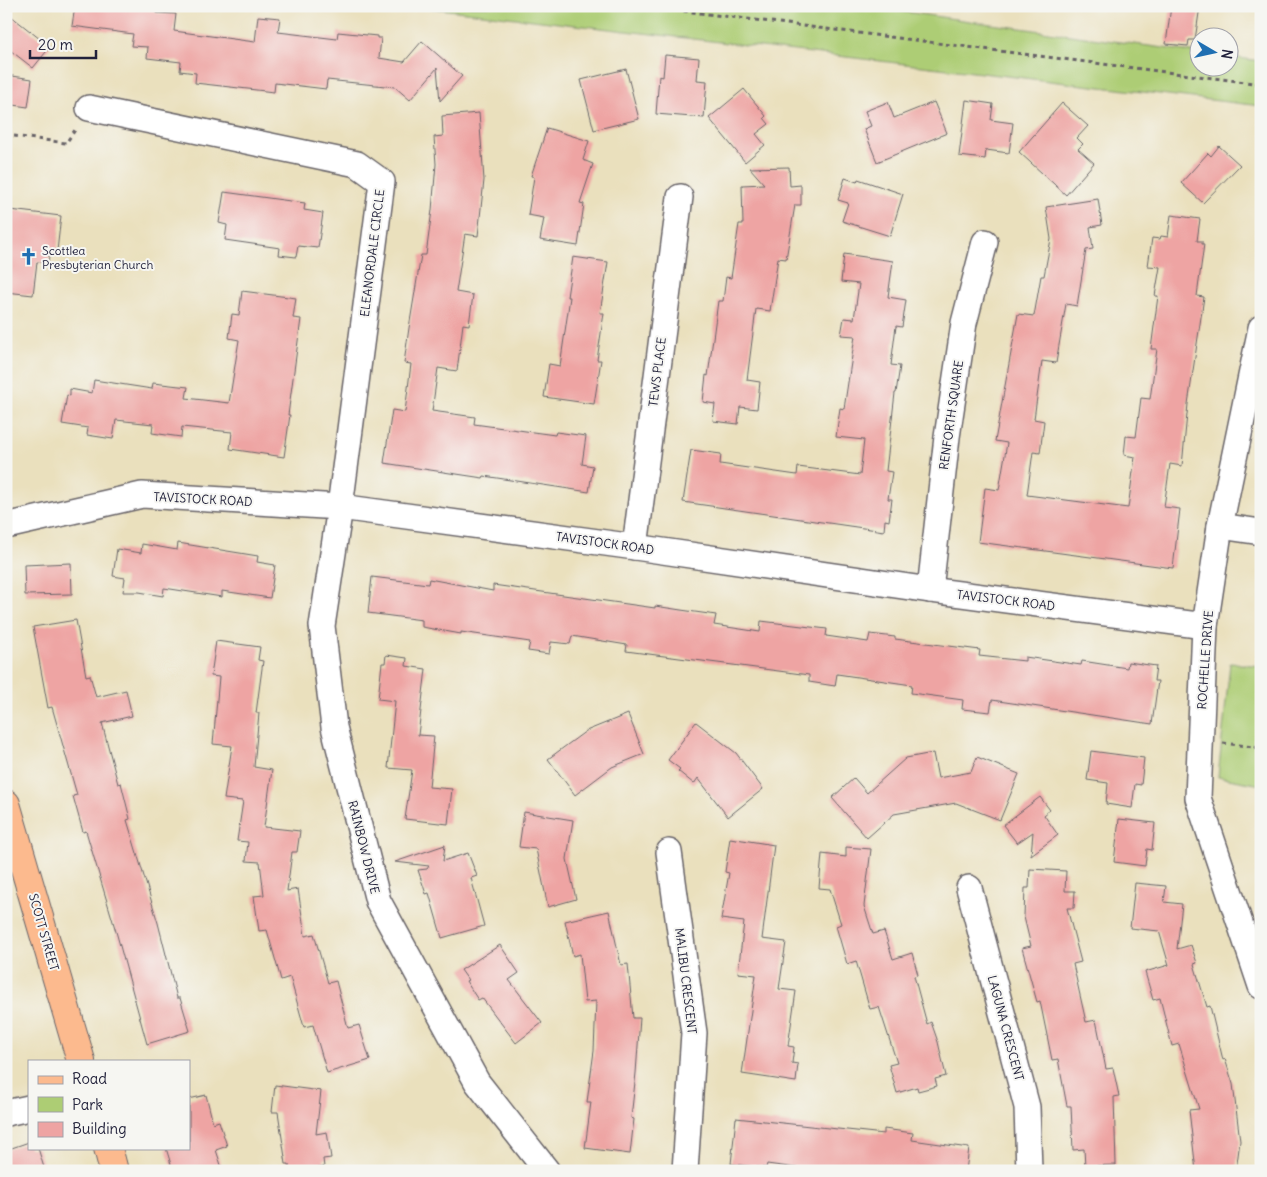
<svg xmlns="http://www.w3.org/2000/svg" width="1267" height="1177" viewBox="0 0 1267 1177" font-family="Delius,sans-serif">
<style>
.green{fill:#adcd74;stroke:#687858}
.building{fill:#eea4a3}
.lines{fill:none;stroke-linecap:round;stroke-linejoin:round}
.minor-casing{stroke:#686468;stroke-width:28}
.major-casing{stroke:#686468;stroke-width:30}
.path{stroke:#686468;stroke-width:3;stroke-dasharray:4 4;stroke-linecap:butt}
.minor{stroke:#fff;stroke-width:25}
.major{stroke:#fcba8e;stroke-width:28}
.labels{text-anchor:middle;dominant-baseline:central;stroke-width:4;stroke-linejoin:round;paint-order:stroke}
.poi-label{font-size:12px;fill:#22223b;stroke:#f6f6f2;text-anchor:start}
.street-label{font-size:12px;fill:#22223b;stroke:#f6f6f2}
</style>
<rect width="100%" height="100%" fill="#f6f6f2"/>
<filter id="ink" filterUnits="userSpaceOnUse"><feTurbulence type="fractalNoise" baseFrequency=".02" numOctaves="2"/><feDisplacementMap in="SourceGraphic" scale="10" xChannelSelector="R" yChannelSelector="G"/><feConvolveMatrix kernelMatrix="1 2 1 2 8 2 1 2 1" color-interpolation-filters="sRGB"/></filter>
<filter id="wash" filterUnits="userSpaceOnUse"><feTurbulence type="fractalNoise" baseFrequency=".0096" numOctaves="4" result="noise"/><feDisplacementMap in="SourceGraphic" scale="20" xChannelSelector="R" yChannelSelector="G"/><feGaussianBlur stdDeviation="1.12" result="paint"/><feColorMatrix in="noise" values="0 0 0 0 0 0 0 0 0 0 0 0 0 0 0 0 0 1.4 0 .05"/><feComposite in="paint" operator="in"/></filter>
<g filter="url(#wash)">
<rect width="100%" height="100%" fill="#eae0bd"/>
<g class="green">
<path d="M414,6H862L1199,53L1200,68H1230V57L1261,61V106Z"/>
<path d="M1230,663L1261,666V785L1218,777Z"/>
</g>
<g id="blocks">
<g class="building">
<path d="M75,6H129L157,9L156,13L176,14L174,31L255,42L258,16L280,18L278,32L337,39L338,32L377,36V38H381L379,58L404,62L422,41L462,76L440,101L437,68L410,100L395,87L327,80L326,89L275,83L274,92L195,83L196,73L180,71L181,62L147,58L148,47L131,46L133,34L72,26Z"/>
<path d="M1171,6H1200L1195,40H1189L1188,46L1166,44Z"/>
<path d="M6,12L50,47L33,68L6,47Z"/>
<path d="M665,55L699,58L697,80L707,81L704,118L656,114L659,76L663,77Z"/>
<path d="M626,69L639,119L594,130L581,80Z"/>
<path d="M6,75L32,79L28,107L6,104Z"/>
<path d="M744,89L766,116L764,118L769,124L756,134L765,145L745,162L709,118Z"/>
<path d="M966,100L993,104L991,120L1013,123L1009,153L986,150L985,159L959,156Z"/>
<path d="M888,102L894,118L934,102L947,133L877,162L864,129L871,126L865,111Z"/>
<path d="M1062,103L1088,126L1077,138L1083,144L1078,149L1094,163L1066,195L1019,152Z"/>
<path d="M479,113L484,180L478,236L465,234L456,292L473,295L469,325L463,324L457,371L438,368L432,411L475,417L474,424L555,435L556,432L586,436L582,464L593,466L589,492L484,476L483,478L384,463L392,410L405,412L411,364L404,363L409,328L421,255H426L432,210L436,164L434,137L443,136L442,116Z"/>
<path d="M547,128L589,141L583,160L593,164L580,203L584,204L578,246L540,240L544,218L528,215L534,177L531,176Z"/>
<path d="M1219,146L1240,165L1203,203L1181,183L1208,153L1211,156Z"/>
<path d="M789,167L790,186L801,185V205H795L786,259L778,258L770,311L756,309L747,380L760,382L757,409L740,407L738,424L713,421L715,404L703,402L706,375L708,376L718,301H723L726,277L731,278L739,224H743L742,185L764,184L750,168Z"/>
<path d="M845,178L857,182L858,179L903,194L890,236L842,221L848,203L838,200Z"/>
<path d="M224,192L305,203L304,210L323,213L318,248L298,246L296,257L279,255L280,248L225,240L227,225L219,223Z"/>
<path d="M1098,199L1102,225L1090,227L1093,249L1086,250L1077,306L1066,304L1056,363L1042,361L1034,419L1044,421L1040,453L1033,452L1027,495L1128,508L1135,457L1124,455L1126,436L1136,437L1141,398L1150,399L1157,349H1151L1158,296H1155L1160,267L1148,266L1152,238L1160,239L1161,236L1168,237L1171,215L1200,219L1197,241H1202V244H1204L1197,296L1204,297L1188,404L1182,466L1170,464L1164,507L1180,509L1173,568L978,542L985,488L999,490L1007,443L995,441L1018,314L1034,316L1041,276H1044L1051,239L1046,207Z"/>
<path d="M10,210L61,216L57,251L50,250L48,263L37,262L33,295L6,292V215H10Z"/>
<path d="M844,254L893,261L888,297L906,300L902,327L896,326L891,365L900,366L896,393H895L886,471L892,472L888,499H892L889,521L885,520L884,531L683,502L691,450L721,454L720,464L797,475L798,467L860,475L864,440L836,437L840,408L844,409L855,336L841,335L844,318L854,319L859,284L841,282Z"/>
<path d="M573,257L608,262L600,313H604L597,360H601L594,404L544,397L549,364L560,366L570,297H567Z"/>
<path d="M242,291L296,298L293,318L301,319L288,415H290L284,457L230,449L232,432L182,427L181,437L152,433L153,424L116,420L113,439L87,435L88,428L62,424L67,395L70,396V389L92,393L94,380L152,389L153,383L188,387L186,398L229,403L239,340L229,338L232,314L239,315Z"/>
<path d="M178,543L258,556L257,562L275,565L270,598L222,591V597L164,588L163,596L139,592H123L125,578L113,576L117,549L141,553L142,544L177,550Z"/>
<path d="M71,563L72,594L25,595L24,565Z"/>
<path d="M372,577L428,584L429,579L493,591V585L655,608V606L681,610L716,615L714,625L760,632L761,621L827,629L826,636L868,642L870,634L895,637V639L980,650L979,656L1025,661V657L1081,665L1082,661L1127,668L1128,662L1156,666L1154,681H1158L1152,724L992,700L990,712L962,709L963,700L911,693L912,685L837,674L835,686L809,682V675L626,651L627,645L572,636L570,644L551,642L549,654L528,651L530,642L461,632V634L422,627V620L368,613Z"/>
<path d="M76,620L86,676L90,675L96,697L126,690L132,716L102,723L118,784L121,783L130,819L127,820L158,923L177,998H180L190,1031L147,1044L117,935L86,831L83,832L73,796L77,795L52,707L48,708L33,627Z"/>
<path d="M216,641L260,647L258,660L263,661L256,713H259L254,767L272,770L264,827L300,831L297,852H292L287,891L298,889L305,936L314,934L328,983L336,981L348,1028L359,1025L370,1060L327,1073L313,1025L304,1027L290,977L281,980L267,930L259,931L254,896L264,895L260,862L246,861L248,842L237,841L243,801L224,799L232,746L213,744L219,677L211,676Z"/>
<path d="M386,655L407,658L406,666L426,669L418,735L434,736L429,787L452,789L448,824L405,819L412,770L388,768L395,701L378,699L382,663H385Z"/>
<path d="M628,714L644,754L612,767L575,795L548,759L586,731Z"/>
<path d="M696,722L736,753L763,789L728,817L698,778L694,784L678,771L680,769L668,760Z"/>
<path d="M1091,751L1144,758L1141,785L1135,784L1132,808L1106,804L1108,783L1087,780Z"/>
<path d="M933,753L938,778L971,772L977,757L1019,774L1000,820L956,803L894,814L867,838L832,798L854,778L867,793L906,758Z"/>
<path d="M1040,797L1050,810L1044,815L1058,835L1031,855L1033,832L1017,843L1003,825Z"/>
<path d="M524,812L573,820L567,859L576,899L548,907L536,849L519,847Z"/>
<path d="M1119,819L1155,823L1152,850L1147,849L1145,866L1114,862Z"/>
<path d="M730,838L774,845L762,939L786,942L779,989L796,991L788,1046L794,1047L792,1063L798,1064L796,1082L742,1074L756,975L738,973L744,922L721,919L729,873L725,872Z"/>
<path d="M445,845L443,861L468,853L477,876L471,878L484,926L442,938L429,893L426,894L418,870L427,869L429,866L395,862Z"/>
<path d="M846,847L871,849L864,906L873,934L884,931L893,959L912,953L918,975L914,976L927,1024L931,1022L938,1042L946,1076L935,1079L937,1086L918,1091L917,1087L897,1093L889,1065L897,1063L879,1007L870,1009L856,961L847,964L836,926L841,924L830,889L819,888L822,854L846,857Z"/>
<path d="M1030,869L1066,871L1065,891H1075L1074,908H1067L1081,962L1073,964L1086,1022L1096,1020L1106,1069L1113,1068L1119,1096L1114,1097L1116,1165L1085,1166L1084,1149L1073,1150L1071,1106H1067L1058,1059L1052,1060L1040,1001L1037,1002L1022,948L1031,946L1024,917L1025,888H1029Z"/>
<path d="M1135,883L1166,886L1164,902L1182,904L1177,949L1191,945L1197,963L1194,964L1207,1007L1210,1006L1223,1060L1225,1059L1233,1084L1240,1141L1236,1171H1196L1189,1110L1199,1109L1179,1044L1172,1046L1160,998L1153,1000L1145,972L1169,965L1159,931L1130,928Z"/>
<path d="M609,911L621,965L628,964L633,1018H640L636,1073L631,1118L634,1119L630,1154L585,1148L591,1102H587L594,1051L596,1001L585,1002L580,954L573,956L565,921Z"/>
<path d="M500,945L519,973L509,980L542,1023L516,1043L482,998L478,1000L466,981L468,980L461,970Z"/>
<path d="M275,1085L321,1091L316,1134L327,1132L331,1158L323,1159L324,1167L315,1169L316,1171H290L289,1164H286L278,1112H272Z"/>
<path d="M206,1095L213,1123L219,1121L227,1146L216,1150L223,1171H173L166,1148H189V1099Z"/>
<path d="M736,1118L884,1134V1129L913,1133L912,1140L969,1148L966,1171H818L767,1164L766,1168L731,1164Z"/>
<path d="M29,1142V1148H38L45,1171H6V1150Z"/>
</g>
</g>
</g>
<g filter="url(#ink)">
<use href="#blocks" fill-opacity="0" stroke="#686468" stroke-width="1"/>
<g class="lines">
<defs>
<g id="minor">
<path d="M89,108L357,164L382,182L340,507L322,626L334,727L378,901L477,1082L547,1171"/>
<path d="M1261,328L1220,526L1205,626L1198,798L1261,986"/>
<path d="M6,526L142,495L340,507L635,547L930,590L1205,626"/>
<path d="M1220,526L1261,532"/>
<path d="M635,547L680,197"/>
<path d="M930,590L947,437L964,323L985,242"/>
<path d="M669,852L694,1033L685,1171"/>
<path d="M969,888L1027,1107L1029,1171"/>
<path d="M6,1113L29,1108"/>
</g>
<g id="major">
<path d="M6,804L81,1061"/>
<path d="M108,1148L114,1171"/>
</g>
</defs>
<use href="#minor" class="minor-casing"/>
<use href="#major" class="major-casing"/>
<g class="path">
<path d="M644,6L1261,84"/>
<path d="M6,135L66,143L77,127"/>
<path d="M1223,743L1261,748"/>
</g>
<use href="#minor" class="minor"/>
<use href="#major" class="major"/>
</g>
</g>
<defs>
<symbol id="church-bare" viewBox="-9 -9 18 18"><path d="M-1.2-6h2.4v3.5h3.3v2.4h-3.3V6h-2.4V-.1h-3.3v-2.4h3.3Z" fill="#1f6fb2" stroke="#f6f6f2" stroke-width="2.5" paint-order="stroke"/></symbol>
</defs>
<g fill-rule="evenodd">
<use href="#church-bare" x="16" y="244" width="25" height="25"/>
</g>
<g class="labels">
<g class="poi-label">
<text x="42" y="250">Scottlea<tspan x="42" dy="14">Presbyterian Church</tspan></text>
</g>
<g class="street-label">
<text transform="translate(372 253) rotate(-83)">ELEANORDALE CIRCLE</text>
<text transform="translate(657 372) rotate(-83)">TEWS PLACE</text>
<text transform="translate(951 415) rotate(-82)">RENFORTH SQUARE</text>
<text transform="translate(203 499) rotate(3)">TAVISTOCK ROAD</text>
<text transform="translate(605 543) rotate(8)">TAVISTOCK ROAD</text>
<text transform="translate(1006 600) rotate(7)">TAVISTOCK ROAD</text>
<text transform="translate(1205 660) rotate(-86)">ROCHELLE DRIVE</text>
<text transform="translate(364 847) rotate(76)">RAINBOW DRIVE</text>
<text transform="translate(44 932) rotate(74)">SCOTT STREET</text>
<text transform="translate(686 981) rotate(83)">MALIBU CRESCENT</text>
<text transform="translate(1006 1028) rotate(75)">LAGUNA CRESCENT</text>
</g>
</g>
<rect width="1267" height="1177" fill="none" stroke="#f6f6f2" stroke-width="25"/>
<rect x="28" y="1060" width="162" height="90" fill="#f6f6f2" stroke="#a1a1a9"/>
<rect x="38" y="1076" width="25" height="8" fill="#fcba8e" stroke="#a1a1a9"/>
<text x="72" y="1084" font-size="15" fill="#22223b">Road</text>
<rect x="38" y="1097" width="25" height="15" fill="#adcd74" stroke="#a1a1a9"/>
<text x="72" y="1110" font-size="15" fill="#22223b">Park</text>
<rect x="38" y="1122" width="25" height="15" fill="#eea4a3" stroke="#a1a1a9"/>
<text x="72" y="1134" font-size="15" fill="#22223b">Building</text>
<g transform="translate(1214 52) rotate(99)"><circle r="24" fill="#f6f6f2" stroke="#a1a1a9"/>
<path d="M0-4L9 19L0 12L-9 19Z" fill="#1f6fb2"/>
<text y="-8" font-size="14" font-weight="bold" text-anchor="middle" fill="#22223b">N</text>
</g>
<path d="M30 50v8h66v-8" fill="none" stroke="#22223b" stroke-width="2.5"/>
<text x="38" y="50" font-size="15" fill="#22223b" stroke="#f6f6f2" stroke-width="4" paint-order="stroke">20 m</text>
</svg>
